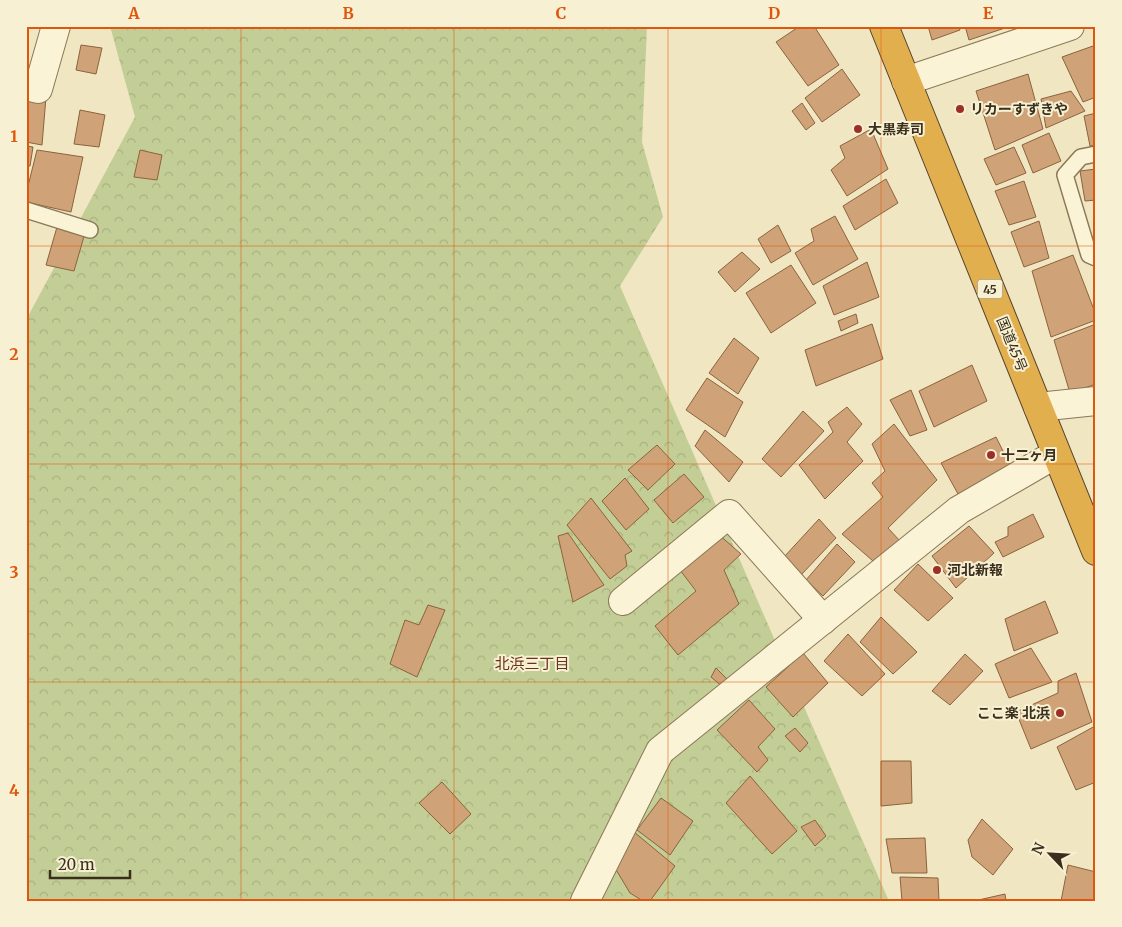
<svg xmlns="http://www.w3.org/2000/svg" width="1122" height="927" viewBox="0 0 1122 927" font-family="Merriweather,'Noto Sans JP',serif">
<style>
.forest{fill:url(#forest-crowns)}
.building{fill:#cfa377;stroke:#8b633d}
.lines{fill:none;stroke-linecap:round;stroke-linejoin:round}
.lane-casing{stroke:#8b7858;stroke-width:18}
.street-casing{stroke:#8b7858;stroke-width:30}
.highway-casing{stroke:#58452d;stroke-width:30}
.lane{stroke:#faf3d6;stroke-width:15}
.street{stroke:#faf3d6;stroke-width:28}
.highway{stroke:#e2af4f;stroke-width:28}
.grid{fill:none;stroke:#df570d;stroke-width:1;stroke-opacity:0.55}
.poi-dot{fill:#9c3026;stroke:#f7f0d2;stroke-width:2}
.labels{text-anchor:middle;dominant-baseline:central;stroke-width:4;stroke-linejoin:round;paint-order:stroke}
.shield{fill:#f7f0d2;stroke:#736853;stroke-width:1}
.shield-label{font-size:12px;font-weight:bold;fill:#3a2e1d}
.poi-label{font-size:14px;font-weight:bold;fill:#3a2e1d;stroke:#f7f0d2;text-anchor:start}
.street-label{font-size:14px;fill:#3a2e1d;stroke:#f7f0d2}
.neighbourhood-label{font-size:15px;fill:#68321b;stroke:#f7f0d2}
.neatline{fill:none;stroke:#df570d;stroke-width:2}
.grid-label{font-size:16px;text-anchor:middle;font-weight:bold;fill:#df570d}
</style>
<defs>
<pattern id="forest-crowns" width="20" height="18" patternUnits="userSpaceOnUse" patternTransform="scale(1.25)"><rect width="20" height="18" fill="#c3ce96"/><path d="M2 6a3 3 0 1 1 6 0M12 15a3 3 0 1 1 6 0" fill="none" stroke="#a8b181"/></pattern>
</defs>
<rect width="100%" height="100%" fill="#f0e6c2"/>
<path class="forest" d="M110,26H647L642,142L663,217L620,286L889,901H26V320L135,117Z"/>
<g class="building">
<path d="M800,26H814L839,65L808,86L776,42Z"/>
<path d="M928,26H959L960,30L932,40Z"/>
<path d="M965,26H1011L969,40Z"/>
<path d="M81,45L102,48L96,74L76,70Z"/>
<path d="M1093,46L1096,53V97L1083,102L1062,57Z"/>
<path d="M842,69L860,95L822,122L805,98Z"/>
<path d="M1028,74L1043,129L995,150L976,91Z"/>
<path d="M1071,91L1085,111L1046,128L1041,99Z"/>
<path d="M26,94L46,97L42,145L26,142Z"/>
<path d="M802,103L815,123L806,130L792,111Z"/>
<path d="M80,110L105,115L99,147L74,144Z"/>
<path d="M1096,113V145L1090,146L1084,116Z"/>
<path d="M871,129L888,169L847,196L831,170L845,158L840,146Z"/>
<path d="M1049,133L1061,161L1033,173L1022,145Z"/>
<path d="M26,146L33,147L30,166H26Z"/>
<path d="M1014,147L1026,173L996,185L984,159Z"/>
<path d="M37,150L83,157L71,212L26,202V194Z"/>
<path d="M140,150L162,155L157,180L134,177Z"/>
<path d="M1096,169V200L1085,201L1080,171Z"/>
<path d="M886,179L898,203L855,230L843,206Z"/>
<path d="M1024,181L1036,217L1009,225L995,191Z"/>
<path d="M835,216L858,259L813,285L795,253L814,241L811,229Z"/>
<path d="M1039,221L1049,258L1024,267L1011,232Z"/>
<path d="M778,225L791,251L771,263L758,239Z"/>
<path d="M57,227L85,233L74,271L46,265Z"/>
<path d="M742,252L760,269L735,292L718,272Z"/>
<path d="M1073,255L1096,315V320L1051,337L1032,271Z"/>
<path d="M867,262L879,297L834,315L823,286Z"/>
<path d="M791,265L816,303L771,333L746,293Z"/>
<path d="M856,314L858,323L841,331L838,321Z"/>
<path d="M872,324L883,359L816,386L805,350Z"/>
<path d="M1096,324V384L1070,393L1054,340Z"/>
<path d="M734,338L759,358L738,394L709,373Z"/>
<path d="M972,365L987,401L934,427L919,391Z"/>
<path d="M707,378L743,402L725,437L686,410Z"/>
<path d="M911,390L927,430L910,436L890,400Z"/>
<path d="M847,407L862,424L847,442L863,461L825,499L799,465L833,432L828,422Z"/>
<path d="M803,411L824,431L781,477L762,459Z"/>
<path d="M894,424L937,480L888,528L900,541L873,561L842,534L883,497L872,483L885,471L872,444Z"/>
<path d="M705,430L743,462L729,482L695,446Z"/>
<path d="M996,437L1012,469L958,494L941,463Z"/>
<path d="M657,445L675,464L648,490L628,470Z"/>
<path d="M684,474L704,497L673,523L654,500Z"/>
<path d="M625,478L649,509L626,530L602,501Z"/>
<path d="M591,498L632,551L625,555L627,566L610,579L567,525Z"/>
<path d="M1033,514L1044,537L1003,557L995,542L1008,536V527Z"/>
<path d="M819,519L836,538L801,575L784,557Z"/>
<path d="M969,526L994,553L956,588L932,556Z"/>
<path d="M568,533L604,585L573,602L558,536Z"/>
<path d="M717,533L741,554L724,570L739,604L678,655L655,626L696,591L680,570Z"/>
<path d="M837,544L855,562L823,596L806,580Z"/>
<path d="M918,564L953,598L928,621L894,590Z"/>
<path d="M1045,601L1058,633L1014,651L1005,619Z"/>
<path d="M428,605L445,610L417,677L390,664L405,620L419,625Z"/>
<path d="M881,617L917,652L893,674L860,642Z"/>
<path d="M848,634L885,674L862,696L824,661Z"/>
<path d="M1031,648L1052,682L1009,698L995,664Z"/>
<path d="M803,653L828,683L793,717L766,687Z"/>
<path d="M965,654L983,671L950,705L932,691Z"/>
<path d="M716,668L730,682L724,688L711,677Z"/>
<path d="M1076,673L1092,722L1031,749L1016,712L1058,693V681Z"/>
<path d="M749,700L775,729L758,747L768,760L757,772L717,730Z"/>
<path d="M1095,726L1096,782L1076,790L1057,747Z"/>
<path d="M795,728L808,743L800,752L785,736Z"/>
<path d="M881,761H911L912,803L881,806Z"/>
<path d="M750,776L797,831L772,854L726,803Z"/>
<path d="M442,782L471,814L450,834L419,803Z"/>
<path d="M661,798L693,821L670,855L637,830Z"/>
<path d="M982,819L1013,849L993,875L972,857L968,840Z"/>
<path d="M815,820L826,836L815,846L801,827Z"/>
<path d="M634,832L675,866L650,901H643L630,893L615,868Z"/>
<path d="M925,838L927,873H892L886,839Z"/>
<path d="M1068,865L1096,872V901H1061Z"/>
<path d="M900,877L938,878L939,901H902Z"/>
<path d="M1005,894L1006,901H974Z"/>
</g>
<g class="lines">
<defs>
<g id="lane">
<path d="M1096,154L1081,157L1065,175L1089,255L1096,258"/>
<path d="M26,210L90,230"/>
</g>
<g id="street">
<path d="M906,81L1070,26"/>
<path d="M26,86L38,89L56,26"/>
<path d="M1038,407L1096,401"/>
<path d="M623,601L729,514L823,620"/>
<path d="M585,901L660,751L959,510L1056,454"/>
</g>
<path id="highway" d="M884,26L1096,551"/>
</defs>
<use href="#lane" class="lane-casing"/>
<use href="#street" class="street-casing"/>
<use href="#highway" class="highway-casing"/>
<use href="#lane" class="lane"/>
<use href="#street" class="street"/>
<use href="#highway" class="highway"/>
</g>
<path class="grid" d="M241,26V901M454,26V901M668,26V901M881,26V901M26,246H1096M26,464H1096M26,682H1096"/>
<g class="poi-dot">
<circle cx="960" cy="109" r="5"/>
<circle cx="858" cy="129" r="5"/>
<circle cx="991" cy="455" r="5"/>
<circle cx="937" cy="570" r="5"/>
<circle cx="1060" cy="713" r="5"/>
</g>
<g class="labels">
<rect class="shield" x="977.5" y="279.5" width="25" height="19" rx="4"/>
<g class="shield-label">
<text x="990" y="289">45</text>
</g>
<g class="poi-label">
<text x="970" y="109">リカーすずきや</text>
<text x="868" y="129">大黒寿司</text>
<text x="1001" y="455">十二ヶ月</text>
<text x="947" y="570">河北新報</text>
<text x="1050" y="713" text-anchor="end">ここ楽 北浜</text>
</g>
<g class="street-label">
<text transform="translate(1012 344) rotate(68)">国道45号</text>
</g>
<g class="neighbourhood-label">
<text x="532" y="663">北浜三丁目</text>
</g>
</g>
<rect width="1122" height="927" fill="none" stroke="#f7f0d2" stroke-width="55"/>
<g transform="translate(1050 854) rotate(295)" stroke="#f7f0d2" stroke-width="4" paint-order="stroke">
<path d="M0-4L9 19L0 12L-9 19Z" fill="#3a2e1d"/>
<text y="-8" font-size="14" font-weight="bold" text-anchor="middle" fill="#3a2e1d">N</text>
</g>
<path d="M50 870v8h80v-8" fill="none" stroke="#3a2e1d" stroke-width="2.5"/>
<text x="58" y="870" font-size="15" fill="#3a2e1d" stroke="#f7f0d2" stroke-width="4" paint-order="stroke">20 m</text>
<rect x="28" y="28" width="1066" height="872" class="neatline"/>
<g class="grid-label">
<text x="134" y="19">A</text>
<text x="348" y="19">B</text>
<text x="561" y="19">C</text>
<text x="774" y="19">D</text>
<text x="988" y="19">E</text>
<text x="14" y="142">1</text>
<text x="14" y="360">2</text>
<text x="14" y="578">3</text>
<text x="14" y="796">4</text>
</g>
</svg>
